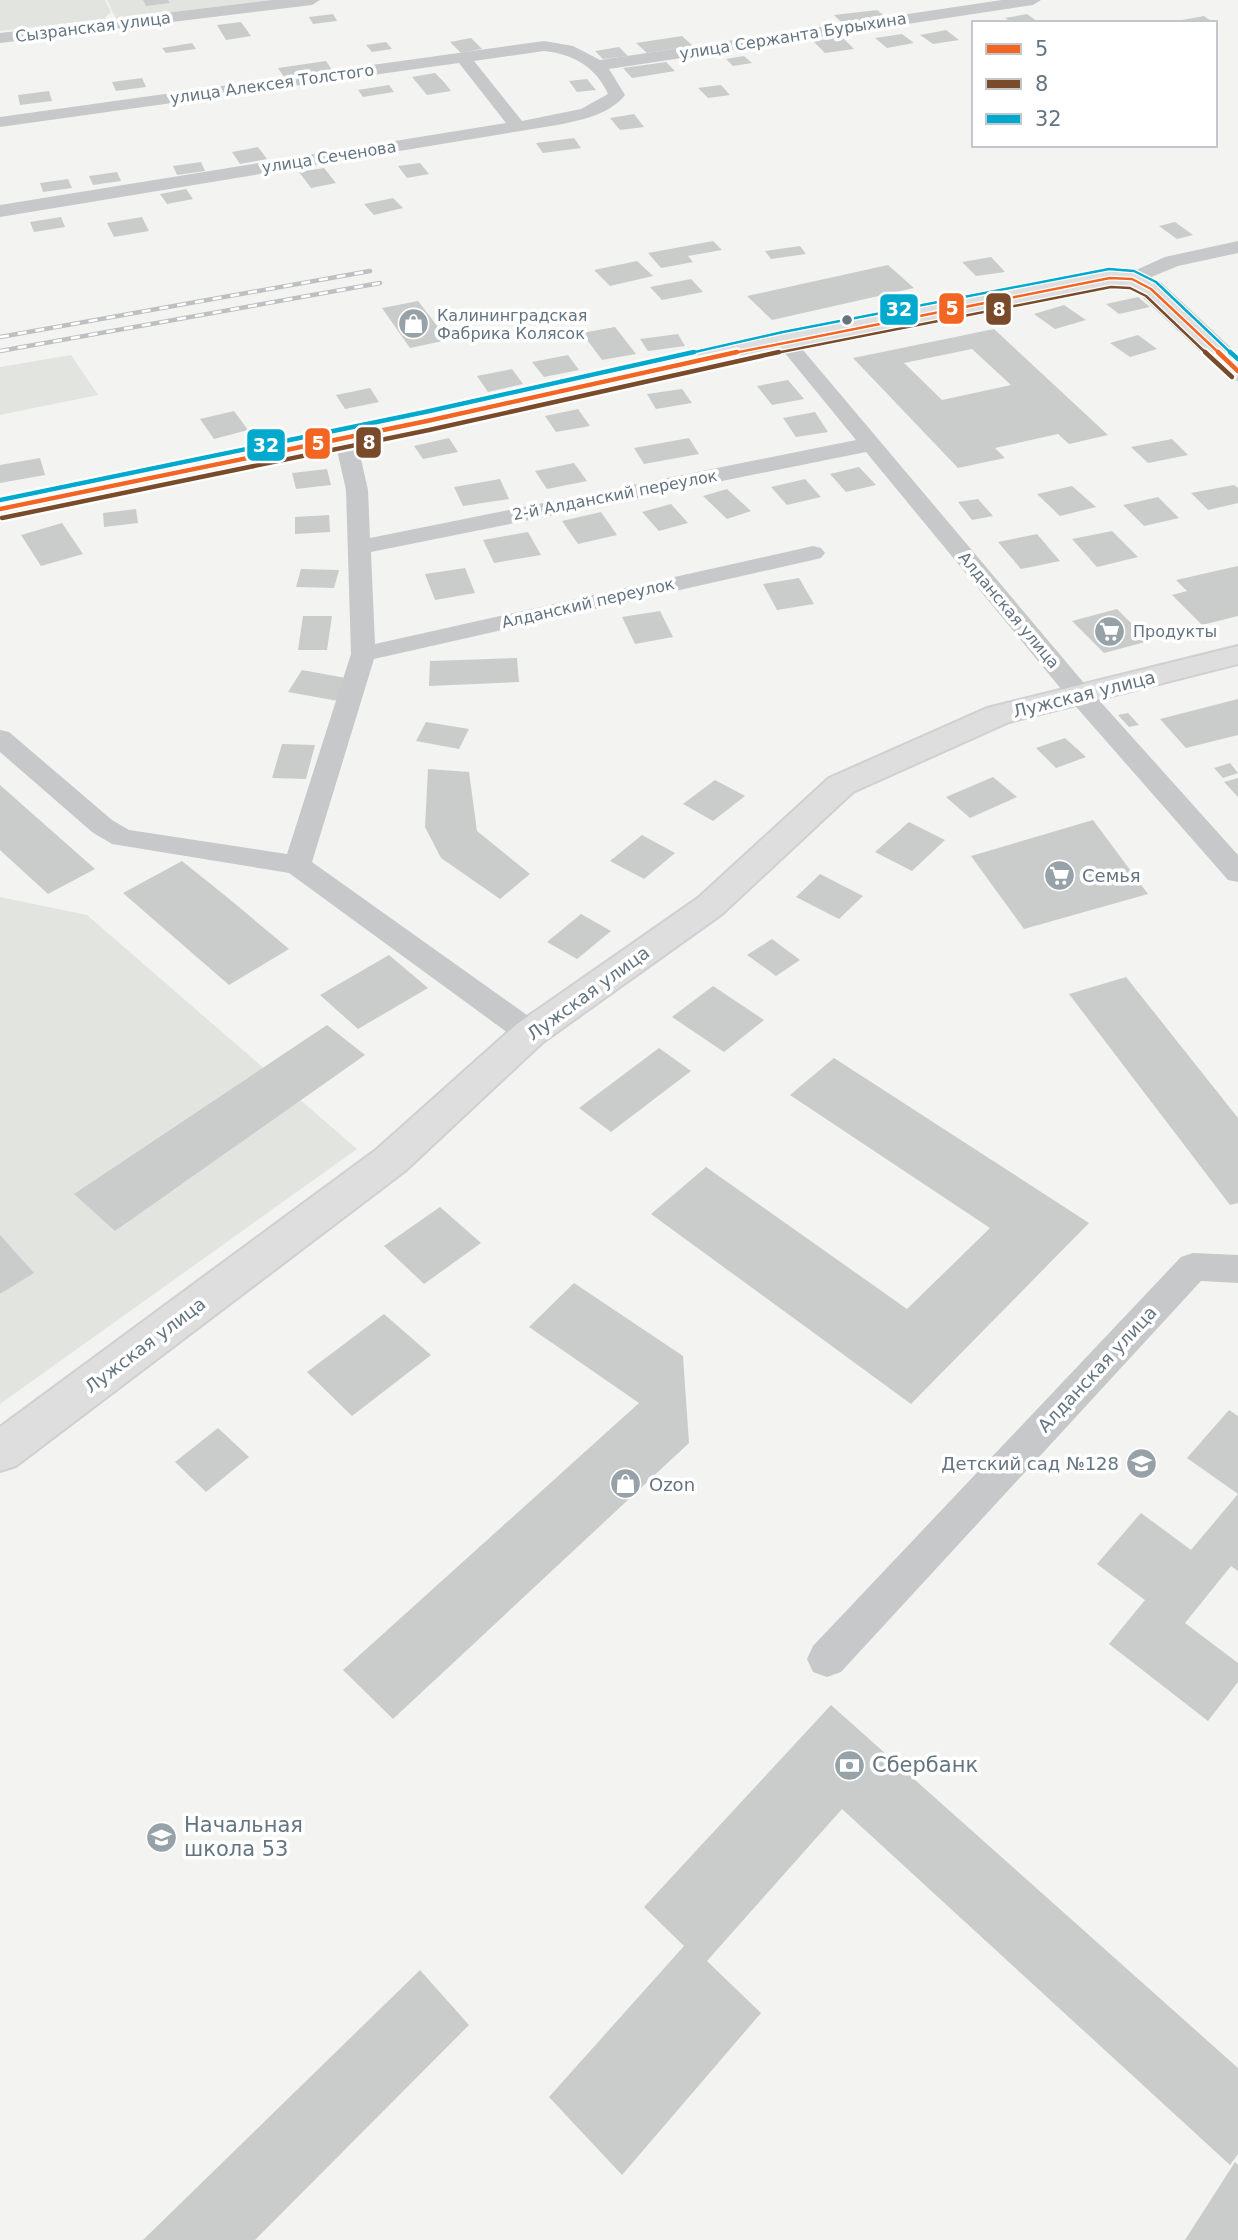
<svg xmlns="http://www.w3.org/2000/svg" width="1238" height="2240" viewBox="0 0 1238 2240" font-family="'DejaVu Sans',sans-serif">
<style>
.green{fill:#e2e5df}
.building{fill:#cacccc;fill-rule:evenodd}
.lines{fill:none;stroke-linecap:round;stroke-linejoin:round}
.secondary-casing{stroke:#cfd0d1;stroke-width:4}
.street{fill:#c7c8c9;fill-rule:evenodd}
.secondary{fill:#dddedd;fill-rule:evenodd}
.rail-casing{stroke:#bdbfc0;stroke-width:4.5}
.rail{stroke:#fff;stroke-width:2.5;stroke-dasharray:9;stroke-linecap:butt}
.bus-1-far1-casing{stroke:#fff;stroke-width:5}
.bus-1-casing{stroke:#fff;stroke-width:9}
.bus-2-far1-casing{stroke:#fff;stroke-width:5}
.bus-2-casing{stroke:#fff;stroke-width:9}
.bus-3-far1-casing{stroke:#fff;stroke-width:5}
.bus-3-casing{stroke:#fff;stroke-width:9}
.bus-1-far1{stroke:#f26522;stroke-width:2.5}
.bus-1{stroke:#f26522;stroke-width:4.5}
.bus-2-far1{stroke:#7a4b2a;stroke-width:2.5}
.bus-2{stroke:#7a4b2a;stroke-width:4.5}
.bus-3-far1{stroke:#00a9ce;stroke-width:2.5}
.bus-3{stroke:#00a9ce;stroke-width:4.5}
.bus-dot{fill:#647581;stroke:#fff;stroke-width:2.5}
.labels{text-anchor:middle;dominant-baseline:central;stroke-width:7;stroke-linejoin:round;paint-order:stroke}
.far-street-label{font-size:16px;fill:#647581;stroke:#fff}
.far-poi-label{font-size:16px;fill:#647581;stroke:#fff;text-anchor:start}
.street-label{font-size:18px;fill:#647581;stroke:#fff}
.poi-label{font-size:18px;fill:#647581;stroke:#fff;text-anchor:start}
.near-poi-label{font-size:21px;fill:#647581;stroke:#fff;text-anchor:start}
.line-badge{stroke:#fff;stroke-width:2.5}
.badge-label{font-size:19px;text-anchor:middle;font-weight:bold;fill:#fff}
</style>
<rect width="100%" height="100%" fill="#f3f3f1"/>
<g class="green">
<path d="M0,0H105L111,12L104,19L0,31Z"/>
<path d="M107,0H283L117,21Z"/>
<path d="M71,355L98,395L0,415V367Z"/>
<path d="M0,897L87,915L357,1149L0,1404Z"/>
</g>
<g class="building">
<path d="M143,0H168L170,3L146,6Z"/>
<path d="M877,10L887,18L843,24L834,15Z"/>
<path d="M333,14L337,21L313,24L309,17Z"/>
<path d="M1027,14L1038,22L1012,23L1005,18Z"/>
<path d="M1204,16L1214,23H1186L1182,20Z"/>
<path d="M241,22L251,36L226,40L217,25Z"/>
<path d="M946,30L959,40L933,44L920,35Z"/>
<path d="M902,34L914,43L887,48L875,38Z"/>
<path d="M682,36L693,46L647,53L636,43Z"/>
<path d="M842,37L854,49L825,53L813,41Z"/>
<path d="M471,38L482,49L461,53L450,42Z"/>
<path d="M386,42L392,49L372,52L366,45Z"/>
<path d="M192,43L196,49L166,53L162,48Z"/>
<path d="M619,47L628,56L603,59L595,51Z"/>
<path d="M744,56L752,63L733,66L726,59Z"/>
<path d="M326,61L332,70L284,77L278,68Z"/>
<path d="M666,62L675,71L632,78L623,68Z"/>
<path d="M435,73L444,82L451,91L427,95L412,77Z"/>
<path d="M142,78L146,87L116,91L112,82Z"/>
<path d="M587,79L596,90L577,92L569,81Z"/>
<path d="M389,85L394,92L363,97L358,90Z"/>
<path d="M721,85L730,95L708,98L698,88Z"/>
<path d="M49,91L52,101L20,105L18,95Z"/>
<path d="M634,114L644,127L620,130L610,118Z"/>
<path d="M574,138L581,148L543,153L536,143Z"/>
<path d="M258,147L267,159L240,164L232,152Z"/>
<path d="M201,162L205,171L177,175L173,166Z"/>
<path d="M420,163L429,174L407,178L398,166Z"/>
<path d="M324,168L336,183L311,188L299,172Z"/>
<path d="M117,172L121,181L93,185L89,176Z"/>
<path d="M68,179L72,188L43,192L40,183Z"/>
<path d="M186,189L193,199L167,204L160,194Z"/>
<path d="M393,198L403,208L374,215L364,204Z"/>
<path d="M61,217L65,227L34,232L30,222Z"/>
<path d="M142,217L149,231L114,237L107,223Z"/>
<path d="M1175,222L1193,235L1177,239L1159,226Z"/>
<path d="M713,241L722,250L688,256L693,262L661,268L648,253Z"/>
<path d="M800,246L806,254L771,259L765,251Z"/>
<path d="M991,257L1005,272L976,276L962,262Z"/>
<path d="M637,261L653,276L610,286L594,270Z"/>
<path d="M888,265L914,288L772,320L747,296Z"/>
<path d="M691,279L703,292L662,300L650,287Z"/>
<path d="M1138,297L1150,307L1119,314L1106,304Z"/>
<path d="M418,301L448,340L410,348L382,308Z"/>
<path d="M1064,305L1086,320L1055,329L1034,314Z"/>
<path d="M615,327L636,354L602,360L582,333Z"/>
<path d="M994,329L1108,435L1069,444L1058,434L995,448L1005,458L958,468L853,358ZM972,349L1011,385L942,400L904,363Z"/>
<path d="M678,334L685,346L648,351L640,339Z"/>
<path d="M1138,335L1157,349L1130,357L1110,343Z"/>
<path d="M568,355L579,370L544,377L532,362Z"/>
<path d="M512,369L523,384L488,392L477,376Z"/>
<path d="M788,380L804,399L772,405L757,386Z"/>
<path d="M370,388L379,402L345,409L336,395Z"/>
<path d="M682,389L692,403L656,409L647,394Z"/>
<path d="M578,409L590,426L556,432L545,416Z"/>
<path d="M234,411L248,430L214,439L200,419Z"/>
<path d="M815,412L828,432L796,437L783,418Z"/>
<path d="M449,438L458,452L423,459L414,446Z"/>
<path d="M689,438L699,454L644,464L634,448Z"/>
<path d="M1172,439L1188,455L1148,463L1131,447Z"/>
<path d="M40,458L45,475L0,483V465Z"/>
<path d="M574,463L587,481L547,489L535,471Z"/>
<path d="M859,467L876,485L846,492L830,474Z"/>
<path d="M327,469L331,485L296,489L292,473Z"/>
<path d="M500,479L509,499L463,506L454,487Z"/>
<path d="M805,479L821,497L787,505L771,487Z"/>
<path d="M1234,485L1238,488V503L1208,510L1191,493Z"/>
<path d="M1072,486L1096,507L1060,516L1037,494Z"/>
<path d="M727,489L751,511L727,519L703,496Z"/>
<path d="M1158,497L1179,518L1144,526L1123,505Z"/>
<path d="M978,499L993,516L972,520L958,502Z"/>
<path d="M671,504L688,523L659,531L642,512Z"/>
<path d="M136,509L138,523L104,527L103,513Z"/>
<path d="M601,512L617,535L578,544L562,521Z"/>
<path d="M329,515L330,532L295,534V517Z"/>
<path d="M62,523L83,554L41,566L21,535Z"/>
<path d="M1112,531L1138,557L1097,567L1072,539Z"/>
<path d="M528,532L541,555L494,563L483,540Z"/>
<path d="M1037,534L1060,561L1021,569L998,542Z"/>
<path d="M1238,566V616L1202,625L1172,595L1187,591L1176,580Z"/>
<path d="M465,568L475,593L435,600L425,574Z"/>
<path d="M301,569L339,570L334,588L296,587Z"/>
<path d="M799,578L814,604L777,610L763,584Z"/>
<path d="M1117,609L1149,641L1104,653L1072,621Z"/>
<path d="M660,611L673,637L635,644L622,617Z"/>
<path d="M303,616H332L327,650H298Z"/>
<path d="M517,658L519,682L429,686L430,661Z"/>
<path d="M302,670L351,679L338,701L288,692Z"/>
<path d="M1238,699V735L1186,748L1160,719Z"/>
<path d="M1128,713L1139,725L1129,727L1118,715Z"/>
<path d="M426,722L469,729L459,749L416,741Z"/>
<path d="M1065,738L1086,757L1056,768L1036,748Z"/>
<path d="M282,744L315,745L306,779L272,778Z"/>
<path d="M1230,763L1238,773L1223,778L1214,768Z"/>
<path d="M428,769L469,772L477,831L530,874L500,899L441,858L425,827Z"/>
<path d="M993,777L1017,797L970,818L946,797Z"/>
<path d="M1238,778V797L1224,782Z"/>
<path d="M715,780L745,796L713,821L683,804Z"/>
<path d="M0,785L95,869L48,894L0,850Z"/>
<path d="M1093,820L1148,894L1024,929L971,856Z"/>
<path d="M909,822L945,840L912,871L875,852Z"/>
<path d="M642,835L675,853L644,879L610,861Z"/>
<path d="M182,861L233,902L289,949L229,985L123,893Z"/>
<path d="M820,874L863,896L839,919L796,897Z"/>
<path d="M581,914L611,931L577,959L547,942Z"/>
<path d="M772,939L800,960L776,976L747,955Z"/>
<path d="M389,955L428,988L358,1029L320,995Z"/>
<path d="M1126,977L1238,1118V1203L1230,1205L1069,994Z"/>
<path d="M713,986L764,1020L724,1052L672,1017Z"/>
<path d="M327,1025L365,1055L115,1231L74,1194Z"/>
<path d="M659,1048L691,1071L611,1132L579,1108Z"/>
<path d="M834,1058L1089,1223L911,1404L651,1214L706,1167L907,1309L990,1228L790,1095Z"/>
<path d="M440,1207L481,1243L424,1284L384,1246Z"/>
<path d="M0,1235L34,1273L0,1294Z"/>
<path d="M574,1283L683,1356L689,1443L393,1719L343,1670L639,1403L529,1327Z"/>
<path d="M384,1314L431,1355L352,1416L307,1372Z"/>
<path d="M1229,1410L1238,1416V1494L1187,1458Z"/>
<path d="M218,1428L249,1457L206,1492L175,1462Z"/>
<path d="M1238,1494V1571L1231,1566L1185,1623L1238,1663V1682L1208,1721L1109,1644L1145,1600L1097,1564L1141,1513L1191,1550Z"/>
<path d="M831,1705L1238,2068V2154L1230,2165L842,1809L707,1961L761,2013L622,2175L549,2097L684,1946L644,1907Z"/>
<path d="M420,1970L469,2025L255,2240H143Z"/>
<path d="M1235,2162L1238,2165V2240H1185Z"/>
</g>
<g class="lines">
<defs>
<g id="secondary">
<path d="M1110,271L1140,274L1160,284L1238,357V379L1229,376L1142,294L1127,286L1110,285L785,349L427,429L0,517V501L427,413L785,333Z"/>
<path d="M1238,646V664L1009,722L853,792L722,914L543,1042L405,1171L16,1466L0,1471V1427L377,1149L517,1024L698,898L829,778L987,708Z"/>
</g>
</defs>
<use href="#secondary" class="secondary-casing"/>
<g class="street">
<path d="M273,0H320L312,5L0,43V33Z"/>
<path d="M1002,0H1041L1033,5L609,69L625,95C610,114 585,119 563,124L0,217V205L506,123L459,63L0,127V117L544,41L573,46L600,60ZM544,51C573,54 596,67 608,94L581,109L522,121L474,61Z"/>
<path d="M1238,241V253L1178,266L1132,285L1122,279L1125,275L1165,257Z"/>
<path d="M785,335L792,337L1089,689L1238,855V882L1228,880L1071,701L866,452L371,552L375,644L813,546L821,548L825,553L821,558L813,560L374,659L312,862L541,1025L545,1033L541,1041L530,1044L519,1041L289,873L112,844L92,832L0,752V730L9,732L112,820L129,830L287,854L351,654L346,490L334,437L337,432H353L356,437L368,490L370,538L856,440L775,341L778,337Z"/>
<path d="M1193,1253L1238,1255V1283L1201,1281L841,1672L827,1677L813,1672L807,1659L813,1646L1181,1257Z"/>
</g>
<use href="#secondary" class="secondary"/>
<defs>
<g id="rail">
<path d="M0,337L370,271"/>
<path d="M0,351L380,283"/>
</g>
</defs>
<use href="#rail" class="rail-casing"/>
<use href="#rail" class="rail"/>
<defs>
<path id="bus-1-far1" d="M729,354L1110,278L1132,279L1151,289L1220,354"/>
<g id="bus-1">
<path d="M1218,352L1238,371"/>
<path d="M0,509L427,421L737,352"/>
</g>
<path id="bus-2-far1" d="M771,354L1111,287L1130,288L1146,296L1207,354"/>
<g id="bus-2">
<path d="M1205,352L1232,377"/>
<path d="M2,518L429,430L779,352"/>
</g>
<path id="bus-3-far1" d="M686,354L783,332L1109,269L1134,271L1156,282L1232,354"/>
<g id="bus-3">
<path d="M1230,352L1238,359"/>
<path d="M0,500L425,412L694,352"/>
</g>
</defs>
<use href="#bus-1-far1" class="bus-1-far1-casing"/>
<use href="#bus-1" class="bus-1-casing"/>
<use href="#bus-2-far1" class="bus-2-far1-casing"/>
<use href="#bus-2" class="bus-2-casing"/>
<use href="#bus-3-far1" class="bus-3-far1-casing"/>
<use href="#bus-3" class="bus-3-casing"/>
<use href="#bus-1-far1" class="bus-1-far1"/>
<use href="#bus-1" class="bus-1"/>
<use href="#bus-2-far1" class="bus-2-far1"/>
<use href="#bus-2" class="bus-2"/>
<use href="#bus-3-far1" class="bus-3-far1"/>
<use href="#bus-3" class="bus-3"/>
</g>
<defs>
<symbol id="shop-disc" viewBox="-11 -11 22 22"><circle r="9.5" fill="#96a1a8" stroke="#fff"/><path d="M-5-2.5h2.3a2.7 3.5 0 0 1 5.4 0H5L5.5 6h-11ZM-1.5-2.5h3a1.5 2.3 0 0 0-3 0Z" fill="#fff"/></symbol>
<symbol id="supermarket-disc" viewBox="-11 -11 22 22"><circle r="9.5" fill="#96a1a8" stroke="#fff"/><path d="M-6-5.5h2.5l.6 2H6L4.5 2H-2.5L-4.4-4H-6ZM-1.5 3.2a1.3 1.3 0 1 0 .1 0ZM3 3.2a1.3 1.3 0 1 0 .1 0Z" fill="#fff"/></symbol>
<symbol id="school-disc" viewBox="-11 -11 22 22"><circle r="9.5" fill="#96a1a8" stroke="#fff"/><path d="M0-5L7-2L0 1L-7-2ZM-4 1L0 2.5L4 1V4Q0 6-4 4Z" fill="#fff"/></symbol>
<symbol id="bank-disc" viewBox="-11 -11 22 22"><circle r="9.5" fill="#96a1a8" stroke="#fff"/><path d="M-6-4H6V4H-6ZM0-2.3a2.3 2.3 0 1 0 0 4.6a2.3 2.3 0 1 0 0-4.6Z" fill="#fff"/></symbol>
</defs>
<g fill-rule="evenodd">
<use href="#shop-disc" x="396" y="306" width="35" height="35"/>
<use href="#supermarket-disc" x="1092" y="614" width="35" height="35"/>
<use href="#supermarket-disc" x="1042" y="858" width="35" height="35"/>
<use href="#school-disc" x="1124" y="1446" width="35" height="35"/>
<use href="#shop-disc" x="608" y="1466" width="35" height="35"/>
<use href="#bank-disc" x="832" y="1748" width="35" height="35"/>
<use href="#school-disc" x="144" y="1820" width="35" height="35"/>
</g>
<circle class="bus-dot" cx="847" cy="320" r="6"/>
<g class="labels">
<g class="far-street-label">
<text transform="translate(93 27) rotate(-7)">Сызранская улица</text>
<text transform="translate(793 36) rotate(-9)">улица Сержанта Бурыхина</text>
<text transform="translate(272 84) rotate(-8)">улица Алексея Толстого</text>
<text transform="translate(329 157) rotate(-9)">улица Сеченова</text>
<text transform="translate(615 495) rotate(-11)">2-й Алданский переулок</text>
<text transform="translate(588 603) rotate(-13)">Алданский переулок</text>
<text transform="translate(1009 610) rotate(50)">Алданская улица</text>
</g>
<g class="far-poi-label">
<text x="437" y="315">Калининградская<tspan x="437" dy="18">Фабрика Колясок</tspan></text>
<text x="1133" y="631">Продукты</text>
</g>
<g class="street-label">
<text transform="translate(1084 694) rotate(-14)">Лужская улица</text>
<text transform="translate(588 993) rotate(-36)">Лужская улица</text>
<text transform="translate(145 1345) rotate(-37)">Лужская улица</text>
<text transform="translate(1097 1369) rotate(-47)">Алданская улица</text>
</g>
<g class="poi-label">
<text x="1082" y="875">Семья</text>
<text x="1119" y="1463" text-anchor="end">Детский сад №128</text>
<text x="649" y="1484">Ozon</text>
</g>
<g class="near-poi-label">
<text x="872" y="1765">Сбербанк</text>
<text x="184" y="1825">Начальная<tspan x="184" dy="24">школа 53</tspan></text>
</g>
</g>
<g class="line-badge">
<rect x="938" y="292" width="27" height="33" rx="7" fill="#f26522"/>
<rect x="985" y="292" width="27" height="34" rx="7" fill="#7a4b2a"/>
<rect x="879" y="293" width="40" height="33" rx="7" fill="#00a9ce"/>
<rect x="355" y="426" width="27" height="33" rx="7" fill="#7a4b2a"/>
<rect x="304" y="427" width="27" height="33" rx="7" fill="#f26522"/>
<rect x="246" y="428" width="40" height="34" rx="7" fill="#00a9ce"/>
</g>
<g class="badge-label">
<text x="952" y="315">5</text>
<text x="999" y="316">8</text>
<text x="899" y="316">32</text>
<text x="369" y="449">8</text>
<text x="318" y="450">5</text>
<text x="266" y="452">32</text>
</g>
<rect x="972" y="21" width="245" height="126" fill="#ffffff" stroke="#c1c8cd" stroke-width="2"/>
<rect x="986" y="44" width="35" height="10" fill="#f26522" stroke="#c1c8cd" stroke-width="2"/>
<text x="1035" y="56" font-size="21" fill="#647581">5</text>
<rect x="986" y="79" width="35" height="10" fill="#7a4b2a" stroke="#c1c8cd" stroke-width="2"/>
<text x="1035" y="91" font-size="21" fill="#647581">8</text>
<rect x="986" y="114" width="35" height="10" fill="#00a9ce" stroke="#c1c8cd" stroke-width="2"/>
<text x="1035" y="126" font-size="21" fill="#647581">32</text>
</svg>
